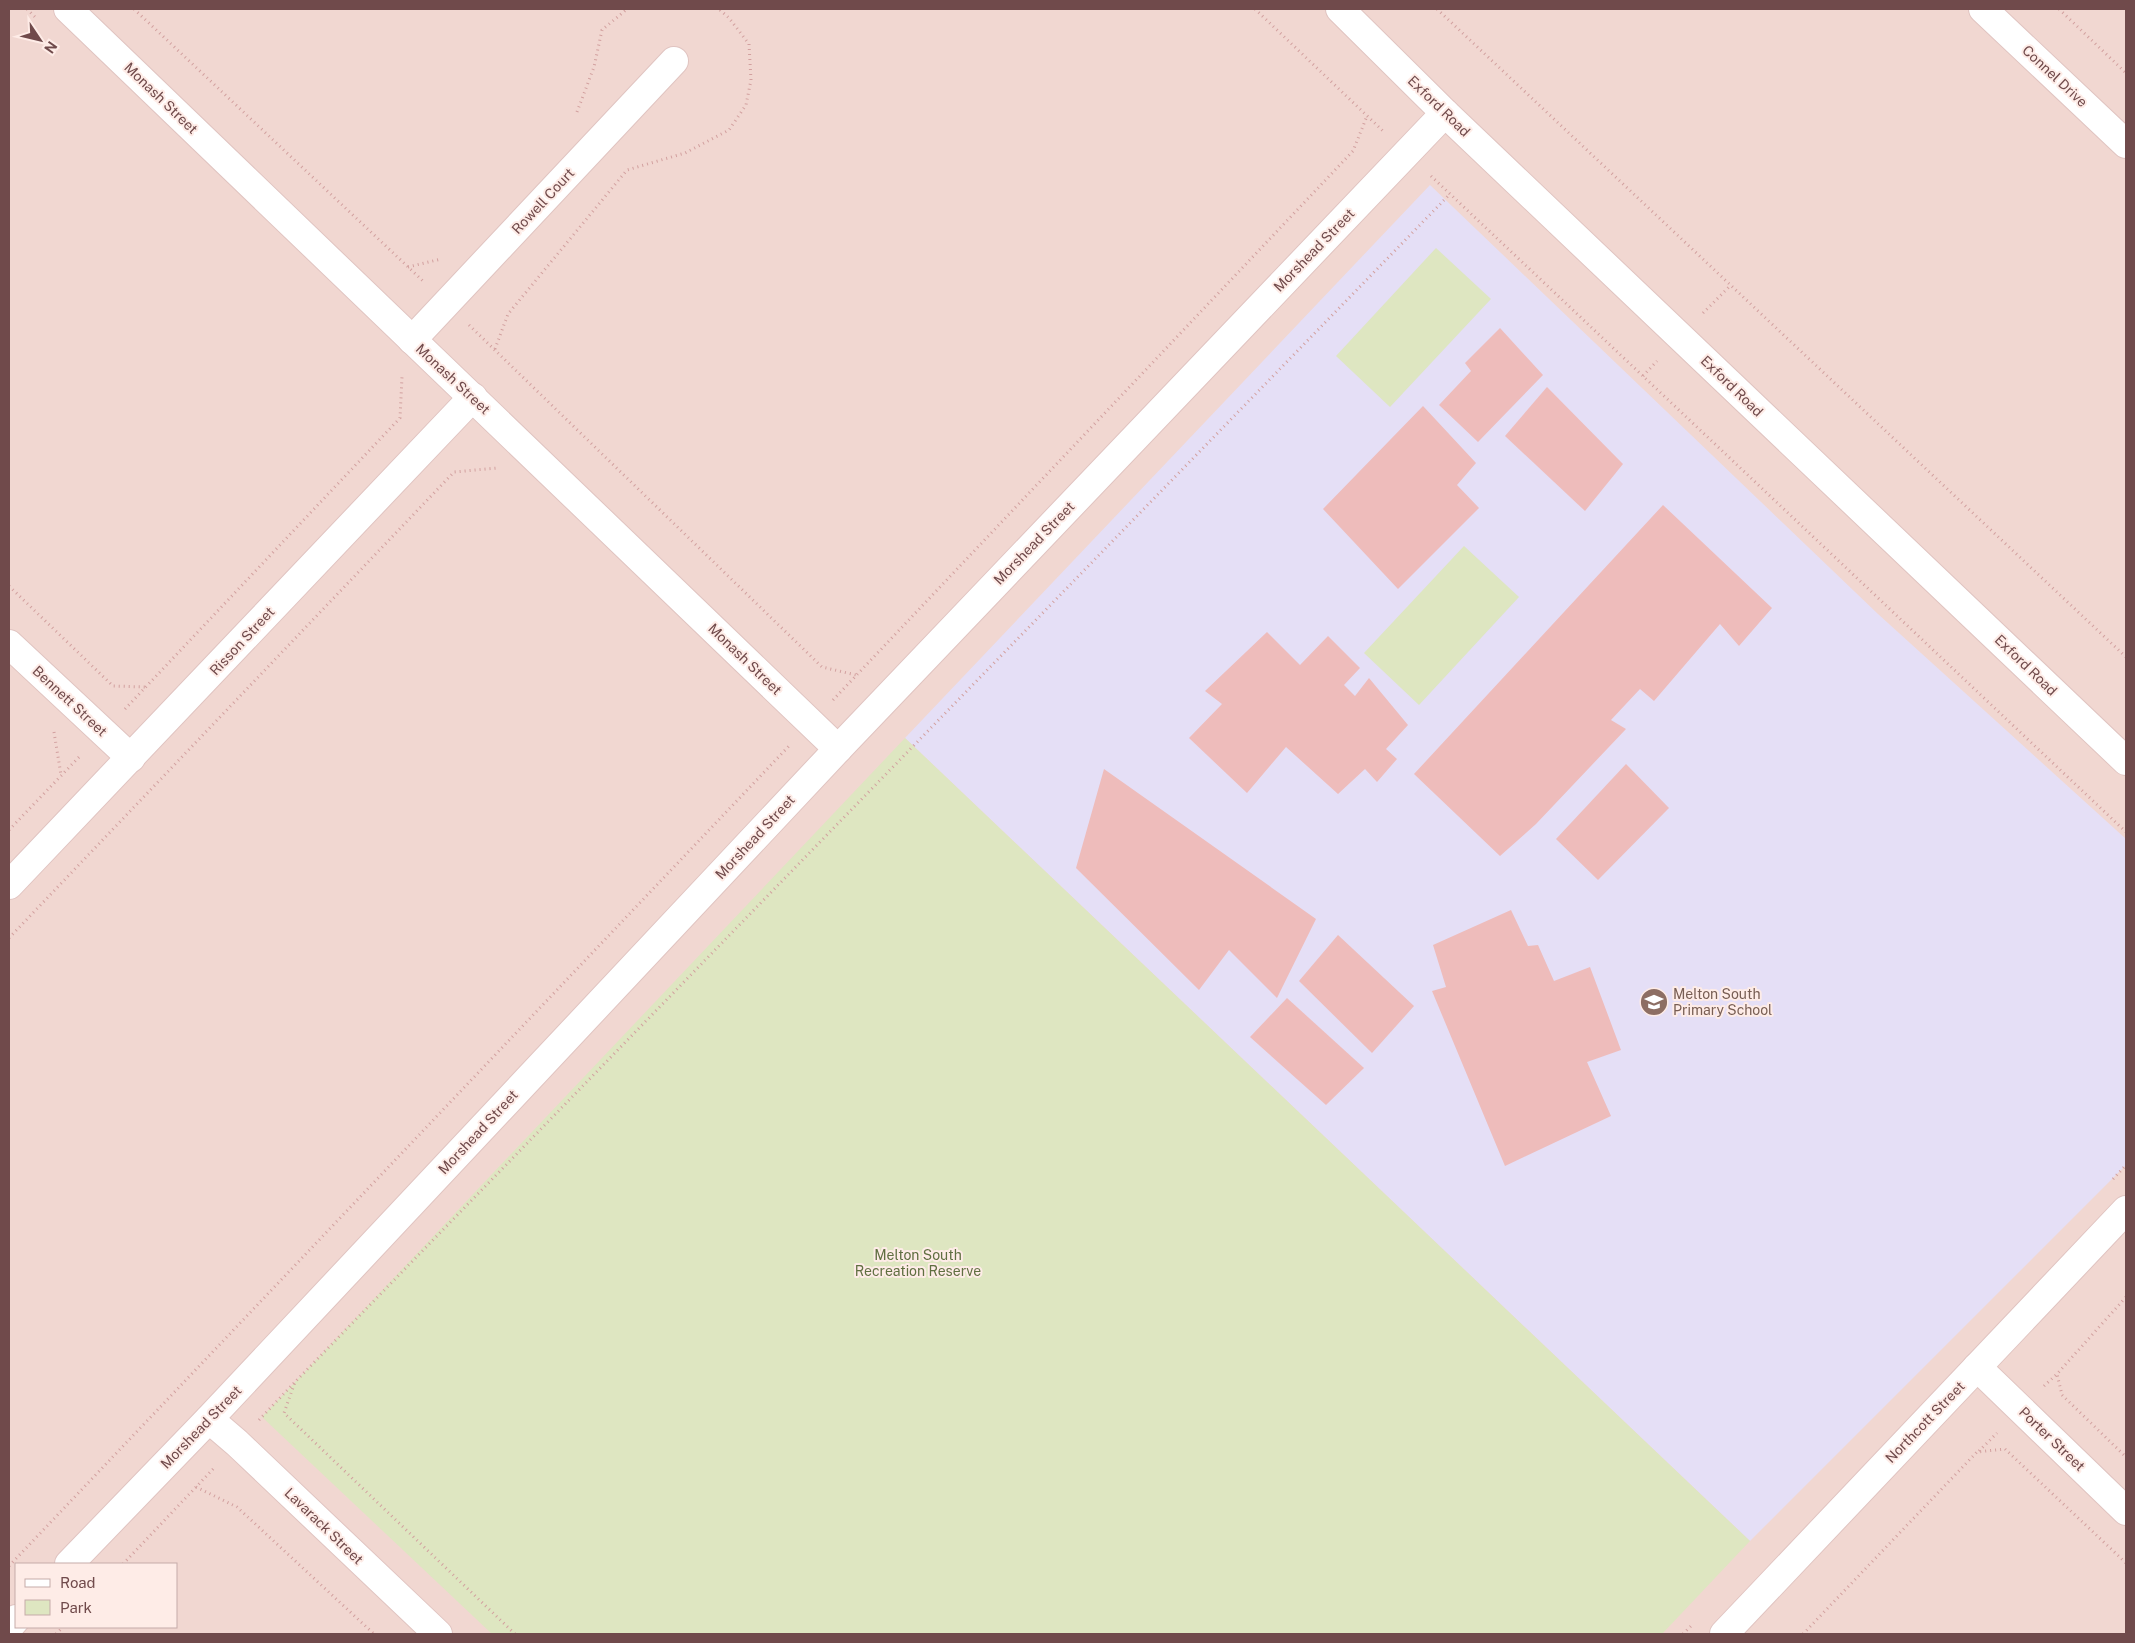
<svg xmlns="http://www.w3.org/2000/svg" width="2135" height="1643" viewBox="0 0 2135 1643" font-family="'Public Sans',sans-serif">
<style>
.residential{fill:#f1d7d1;fill-rule:evenodd}
.education{fill:#e5dff6}
.green{fill:#dee6c1}
.building{fill:#eebcbb}
.lines{fill:none;stroke-linecap:round;stroke-linejoin:round}
.minor-casing{stroke:#e0c4c1;stroke-width:30}
.path{stroke:#d2a09f;stroke-width:3;stroke-dasharray:1 4;stroke-linecap:butt}
.minor{stroke:#fff;stroke-width:28}
.labels{text-anchor:middle;dominant-baseline:central;stroke-width:4;stroke-linejoin:round;paint-order:stroke}
.street-label{font-size:14px;fill:#704a4b;stroke:#feece7}
.education-label{font-size:14px;fill:#785e54;stroke:#feece7;text-anchor:start}
.park-label{font-size:14px;fill:#606f41;stroke:#feece7}
</style>
<rect width="100%" height="100%" fill="#fae7e2"/>
<path class="residential" d="M9,9H2126V1634H9ZM16,1564H176V1627H16Z"/>
<path class="education" d="M1430,185L1878,614L2126,839V1165L1750,1541L905,738Z"/>
<g class="green">
<path d="M1436,248L1491,299L1390,407L1336,356Z"/>
<path d="M1464,546L1519,597L1419,705L1364,653Z"/>
<path d="M905,738L1750,1541L1662,1634H492L262,1417Z"/>
</g>
<g class="building">
<path d="M1500,328L1543,375L1478,442L1439,405L1471,371L1465,363Z"/>
<path d="M1547,387L1623,464L1585,511L1505,436Z"/>
<path d="M1423,406L1476,463L1457,485L1479,508L1398,589L1323,509Z"/>
<path d="M1663,505L1772,608L1739,646L1720,624L1654,701L1640,689L1611,720L1626,729L1536,824L1500,856L1414,774Z"/>
<path d="M1267,632L1300,665L1328,636L1360,668L1344,685L1355,696L1369,678L1408,725L1386,749L1397,759L1377,782L1365,769L1338,794L1286,747L1247,793L1189,738L1222,704L1205,691Z"/>
<path d="M1626,764L1669,808L1598,880L1556,839Z"/>
<path d="M1104,769L1316,919L1277,998L1229,950L1199,990L1076,868Z"/>
<path d="M1511,910L1528,946L1538,945L1554,981L1590,967L1621,1050L1587,1062L1611,1116L1505,1166L1432,991L1446,987L1433,945Z"/>
<path d="M1338,935L1414,1006L1372,1053L1299,981Z"/>
<path d="M1287,998L1364,1068L1326,1105L1250,1037Z"/>
</g>
<g class="lines">
<defs>
<g id="minor">
<path d="M68,9L838,749"/>
<path d="M1340,9L1445,113L2126,761"/>
<path d="M1983,9L2126,144"/>
<path d="M412,340L674,61"/>
<path d="M9,644L131,758"/>
<path d="M9,885L473,397"/>
<path d="M1977,1367L2126,1511"/>
<path d="M209,1419L237,1443L438,1634"/>
<path d="M69,1564L209,1419L838,749L1445,113"/>
<path d="M9,1627L16,1619"/>
<path d="M1724,1634L2126,1210"/>
</g>
</defs>
<use href="#minor" class="minor-casing"/>
<g class="path">
<path d="M27,9L36,18"/>
<path d="M134,9L423,281"/>
<path d="M1255,9L1383,131"/>
<path d="M1437,9L2126,657"/>
<path d="M2059,9L2126,73"/>
<path d="M577,112L594,67L602,30L627,9"/>
<path d="M1431,176L2126,832"/>
<path d="M408,267L441,259"/>
<path d="M1703,313L1731,285"/>
<path d="M469,325L822,667L856,675"/>
<path d="M495,349L508,314L627,170L685,153L729,130L746,105L751,80L749,44L729,18L719,9"/>
<path d="M1643,376L1657,361"/>
<path d="M9,586L113,686L145,687"/>
<path d="M833,700L1353,151L1367,116"/>
<path d="M125,709L400,418L402,377"/>
<path d="M54,732L61,775"/>
<path d="M9,830L81,755"/>
<path d="M9,938L454,472L497,468"/>
<path d="M2113,1179L2126,1165"/>
<path d="M2126,1297L2057,1374L2062,1395L2126,1457"/>
<path d="M2044,1386L2057,1374"/>
<path d="M259,1420L294,1383"/>
<path d="M1979,1451L1997,1433"/>
<path d="M196,1487L237,1507L374,1634"/>
<path d="M123,1564L215,1467"/>
<path d="M9,1566L789,746"/>
<path d="M56,1634L63,1627"/>
<path d="M515,1634L284,1413L295,1382L1450,194"/>
<path d="M1683,1634L1692,1625"/>
<path d="M1803,1634L1977,1452L2005,1449L2126,1563"/>
</g>
<use href="#minor" class="minor"/>
</g>
<defs>
<symbol id="school-disc" viewBox="-11 -11 22 22"><circle r="9.5" fill="#8d6e63" stroke="#feece7"/><path d="M0-5L7-2L0 1L-7-2ZM-4 1L0 2.5L4 1V4Q0 6-4 4Z" fill="#fff"/></symbol>
</defs>
<g fill-rule="evenodd">
<use href="#school-disc" x="1638" y="986" width="32" height="32"/>
</g>
<g class="labels">
<g class="street-label">
<text transform="translate(2055 76) rotate(43)">Connel Drive</text>
<text transform="translate(161 98) rotate(44)">Monash Street</text>
<text transform="translate(1439 106) rotate(44)">Exford Road</text>
<text transform="translate(543 201) rotate(-47)">Rowell Court</text>
<text transform="translate(1314 250) rotate(-46)">Morshead Street</text>
<text transform="translate(453 379) rotate(43)">Monash Street</text>
<text transform="translate(1732 386) rotate(44)">Exford Road</text>
<text transform="translate(1034 543) rotate(-46)">Morshead Street</text>
<text transform="translate(242 641) rotate(-47)">Risson Street</text>
<text transform="translate(745 659) rotate(44)">Monash Street</text>
<text transform="translate(2026 665) rotate(44)">Exford Road</text>
<text transform="translate(70 701) rotate(43)">Bennett Street</text>
<text transform="translate(755 837) rotate(-47)">Morshead Street</text>
<text transform="translate(478 1132) rotate(-47)">Morshead Street</text>
<text transform="translate(1925 1422) rotate(-46)">Northcott Street</text>
<text transform="translate(201 1427) rotate(-46)">Morshead Street</text>
<text transform="translate(2052 1439) rotate(44)">Porter Street</text>
<text transform="translate(324 1526) rotate(44)">Lavarack Street</text>
</g>
<g class="education-label">
<text x="1673" y="994">Melton South<tspan x="1673" dy="16">Primary School</tspan></text>
</g>
<g class="park-label">
<text x="918" y="1255">Melton South<tspan x="918" dy="16">Recreation Reserve</tspan></text>
</g>
</g>
<rect width="2135" height="1643" fill="none" stroke="#704a4b" stroke-width="20"/>
<rect x="15" y="1563" width="162" height="65" fill="#feece7" stroke="#c5aba9"/>
<rect x="25" y="1579" width="25" height="8" fill="#ffffff" stroke="#c5aba9"/>
<text x="60" y="1588" font-size="15" fill="#704a4b">Road</text>
<rect x="25" y="1600" width="25" height="15" fill="#dee6c1" stroke="#c5aba9"/>
<text x="60" y="1613" font-size="15" fill="#704a4b">Park</text>
<g transform="translate(40 40) rotate(125)" stroke="#feece7" stroke-width="4" paint-order="stroke">
<path d="M0-4L9 19L0 12L-9 19Z" fill="#704a4b"/>
<text y="-8" font-size="14" font-weight="bold" text-anchor="middle" fill="#704a4b">N</text>
</g>
</svg>
